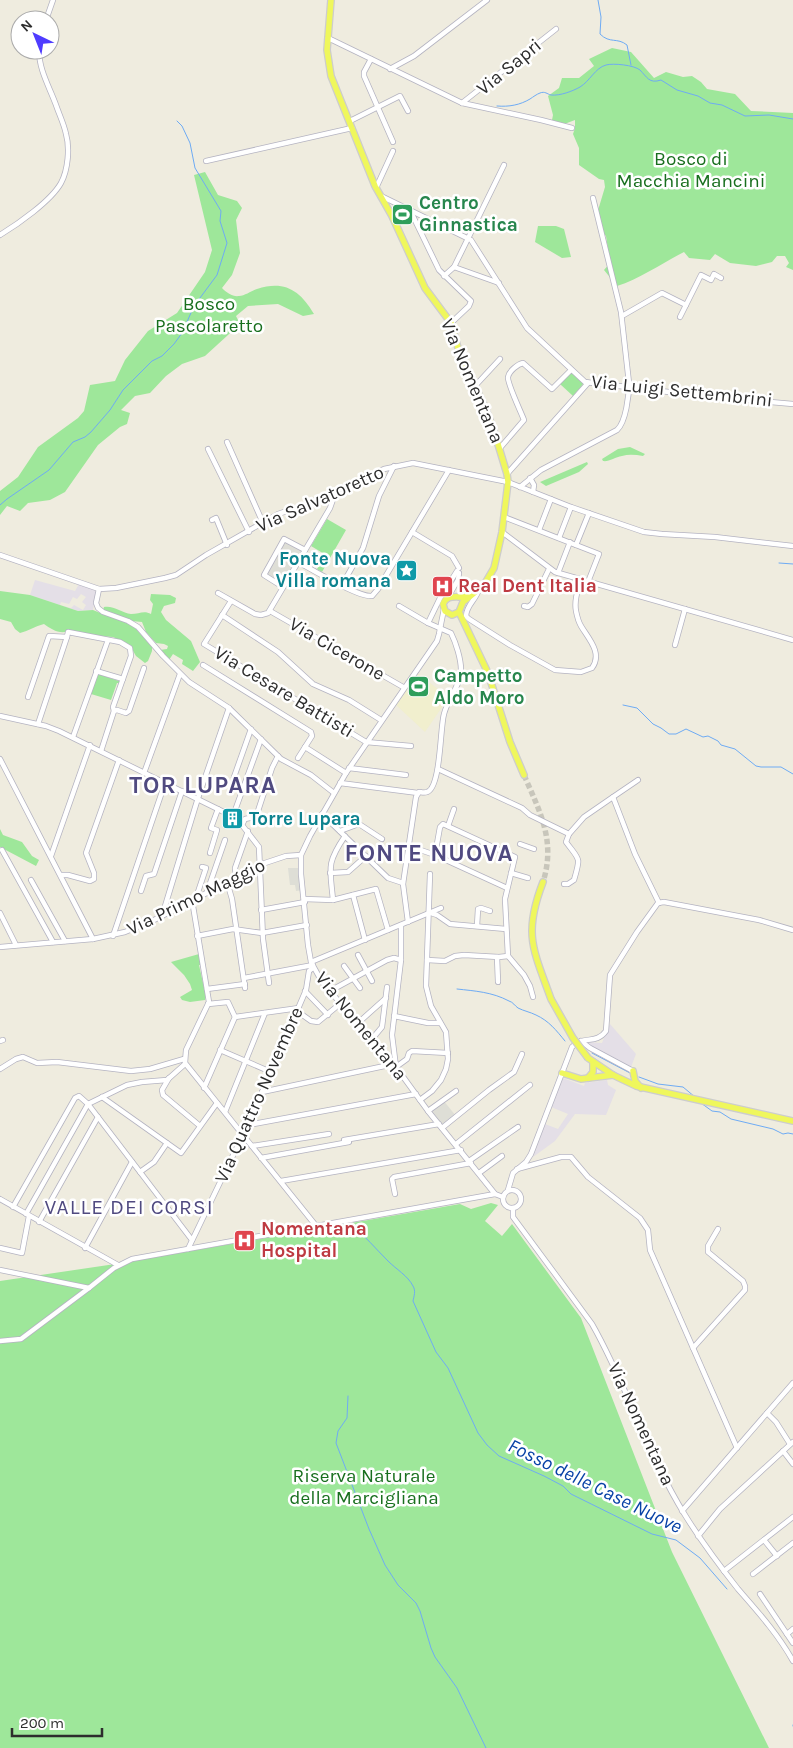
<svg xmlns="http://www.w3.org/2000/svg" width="793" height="1748" viewBox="0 0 793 1748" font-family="Karla,sans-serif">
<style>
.industrial{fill:#e4dfe7;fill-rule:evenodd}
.education{fill:#f1efce}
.green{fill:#9ee79a}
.plaza{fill:#deded6}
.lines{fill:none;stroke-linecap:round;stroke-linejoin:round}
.stream{stroke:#6eabf4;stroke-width:1}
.major-tunnel{stroke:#c8c6bb;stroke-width:5.5;stroke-dasharray:5.5 3;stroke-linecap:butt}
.minor-casing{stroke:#b4b3c1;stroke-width:6}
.major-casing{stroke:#cdcdcd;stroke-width:8}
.minor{stroke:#fff;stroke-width:4.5}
.major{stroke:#eff75c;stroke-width:5.5}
.major-bridge-casing{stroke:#cdcdcd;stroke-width:8;stroke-linecap:butt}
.major-bridge{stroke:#eff75c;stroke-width:5.5}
.labels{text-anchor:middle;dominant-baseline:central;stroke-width:5;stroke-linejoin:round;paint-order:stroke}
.street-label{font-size:19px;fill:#2d2d2d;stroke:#fff}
.park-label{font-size:19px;fill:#186f1e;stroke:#fff}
.leisure-label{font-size:19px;font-weight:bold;fill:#27864d;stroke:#fff;text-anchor:start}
.culture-label{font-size:19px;font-weight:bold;fill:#0d838f;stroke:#fff;text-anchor:end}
.health-label{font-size:19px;font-weight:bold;fill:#be3a42;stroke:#fff;text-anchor:start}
.water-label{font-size:20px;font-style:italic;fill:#0842a6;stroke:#fff}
.quarter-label{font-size:21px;letter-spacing:1px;fill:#504a80;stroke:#fff}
.district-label{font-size:24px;font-weight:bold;letter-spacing:1px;fill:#504a80;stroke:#fff}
</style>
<rect width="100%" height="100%" fill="#efecdf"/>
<g class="industrial">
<path d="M35,580L75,591L79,584L94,589L96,593L93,610L78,611L30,595ZM81,594L86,597L82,602L86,605L83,610L74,605L71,608L60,605L61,602L69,604L73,597L77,599Z"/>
<path d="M610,1024L636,1054L631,1067L589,1046L588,1042L602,1043Z"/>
<path d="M563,1078L584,1086L585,1083L607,1080L608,1085L616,1090L606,1115L575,1114L555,1141L533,1157L545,1124L558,1129L568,1114L551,1107Z"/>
</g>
<path class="education" d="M416,672L447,696V700L425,732L395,704Z"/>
<g class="green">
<path d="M612,48L631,52L654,78L666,72L683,77L692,76L701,82L707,89L735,94L751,111L793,113V270L786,267L789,263L785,256H777L772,262L756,266L730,263L715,254L710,260L689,258L684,252C662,263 640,279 617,286L604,270L610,263L606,236L600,230L596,217L605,187L604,180L599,179L579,165V148L573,134L575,128V120L559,126L551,125L553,115L548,96L559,88L562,78H579L594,66L589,59Z"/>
<path d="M205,172L218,195L237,201L242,208L236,220L240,253L232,275L222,288C227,293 233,297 239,296C245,296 251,291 257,289C284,280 300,290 314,314L303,316L278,304L248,306L236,316L240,324L205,356L182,364L166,376L150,393L135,396L121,410L130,413L127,424L120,427L98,445L65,492L50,500L28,503L20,511L7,506L0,515V491L18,477L38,447L78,418L84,411L90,385L115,381L125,360L148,331L177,313L205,272L212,250L194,175Z"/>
<path d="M538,226H556L564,229L571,257L562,258L535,242Z"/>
<path d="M571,372L584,383L573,396L560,384Z"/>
<path d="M630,447L645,454L643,456C636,455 629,454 622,456C615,457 609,462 603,461L602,459L618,449Z"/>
<path d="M587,462L588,464L579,472L546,486L540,482Z"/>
<path d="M327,519L346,530L322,572L317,569L326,555L311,546Z"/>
<path d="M0,591L30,595L78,611L93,610L105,615L127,622L135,628L152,647V651L148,661L145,663L136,656L132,649L126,643L113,637L85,635L68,631C60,635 51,629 44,624C35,626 29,631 20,633L15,629L11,622L0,619Z"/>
<path d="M151,594L170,595L176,598L175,603L164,606L161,612L166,620L191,641L200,662L193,671L182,664L183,660L173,654L169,660L160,650L167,649L168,646L164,644L156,643L146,632L142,622L131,621L103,610L104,607C113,605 122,613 131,614C139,614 144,610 151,614L153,604L150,600Z"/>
<path d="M98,674L119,681V683H117L111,700L91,694Z"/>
<path d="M0,829L3,835L22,842L32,856L39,860L36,866L0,847Z"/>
<path d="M199,954L201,965H199L206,996L205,1000L190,1002L182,1000L180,997L192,990L190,984L184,975L171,962Z"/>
<path d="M491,1203L498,1205L485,1221L502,1236L512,1224L581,1318L672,1552L769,1748H0V1281L122,1263L460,1204L471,1209Z"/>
</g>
<g class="plaza">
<path d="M285,542L301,551L282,583L266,574Z"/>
<path d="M288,868H301L303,890L296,891L295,885H290Z"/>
<path d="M443,1100L456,1116L444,1127L430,1110Z"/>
</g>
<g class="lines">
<g class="stream">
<path d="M598,0L601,17L600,34C610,44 617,37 627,45L631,65"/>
<path d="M497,106C509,107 520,105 530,99C533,97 537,94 540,93C545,91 547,94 551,95C560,96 573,91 580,87C590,81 595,68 606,65C613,63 634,65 640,70C647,77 649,84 661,80L677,90L698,96L710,103L722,105L745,116L769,115L793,119"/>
<path d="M0,505L7,499L49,470L73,442L85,437L91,432L110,410L123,390L152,361L162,356L174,344L182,333L194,306L217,275L227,243L220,221L221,211L195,168L190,143L182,126L177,121"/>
<path d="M779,563L793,564"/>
<path d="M623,705L637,708L653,724L661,728L669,734H676L686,729L703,737L708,736L718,741L721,745L735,749L756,766L761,767H781L793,774"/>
<path d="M457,989C475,991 492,992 509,1001C513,1002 515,1006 518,1008C524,1011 530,1012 536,1015C549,1021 556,1030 565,1041"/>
<path d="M592,1053L630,1073"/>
<path d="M639,1077L658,1084L683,1087L695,1097"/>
<path d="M701,1103L712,1111L720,1112L731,1119L773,1129L783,1134L788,1133L793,1134"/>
<path d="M352,1225C365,1236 376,1249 388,1261C396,1269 408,1276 413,1286C416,1291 414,1296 413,1301L436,1352L448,1368L478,1433L487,1445L499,1456L544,1476L563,1486L571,1494L652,1534L676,1540L700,1558L727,1589"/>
<path d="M348,1396L347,1418L338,1431L336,1443L369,1529L385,1565L398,1585L416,1603L420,1611L431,1648L435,1657L457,1688L486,1748"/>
<path d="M793,1725V1726"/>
</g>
<path class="major-tunnel" d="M524,775C540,812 556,841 543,882"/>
<defs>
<g id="minor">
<path d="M46,20L53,0"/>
<path d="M328,38L462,103L541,120L572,128"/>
<path d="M371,59L364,72V76L393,142"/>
<path d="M390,69L414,56L487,0"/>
<path d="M462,103L556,29"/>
<path d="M350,121L400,96L408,111"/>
<path d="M206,161L352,128"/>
<path d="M376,188L393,151"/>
<path d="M381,196L471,240L527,328L585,382L711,397L793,404"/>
<path d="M410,210L439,270L471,301L469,306L451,323"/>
<path d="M0,235C18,224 51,201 61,183C68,170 70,148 66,134C64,124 59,114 56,105C49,86 39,70 39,50"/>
<path d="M454,267L499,283"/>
<path d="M444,276L454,267L504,165"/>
<path d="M622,316L662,293L686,305"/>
<path d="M680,317L701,275L711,280L714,274L721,278"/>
<path d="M475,386L500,359"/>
<path d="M227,442L263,523"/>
<path d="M500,448L524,420C521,412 507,383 508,377C509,371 518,364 523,363L552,389L571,370"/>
<path d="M208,449L249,532"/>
<path d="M507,474L588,383"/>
<path d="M530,478L534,485L533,492"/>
<path d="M520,487L541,470L617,430C626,422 629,395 629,383L621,312L593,198"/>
<path d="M504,517L599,554L588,582"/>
<path d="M212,520L216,518L227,545"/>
<path d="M539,530L551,499"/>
<path d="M412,532L452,556L459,568"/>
<path d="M502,532L555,572L793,640"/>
<path d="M559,538L571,507"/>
<path d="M576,545L589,513"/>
<path d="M0,555L99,589L116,588L165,578L176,575L206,555L278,514L305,505L384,469L413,463L508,482L571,507L644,532L662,534L715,537L793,546"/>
<path d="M298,562C311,569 359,598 372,596L378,589L449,470"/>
<path d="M558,573L570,542"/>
<path d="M342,585L363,548L379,496L394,466"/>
<path d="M283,587L264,575L284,539L305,550"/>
<path d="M99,589L96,603L98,608L103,612L128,621L138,627L163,656L189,682L229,708L281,759L311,775L334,793"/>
<path d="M479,589C477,599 466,605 466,616L469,619L510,645L555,670L581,672L592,668C603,653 588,638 581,626C578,621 577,616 576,611C574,600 578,590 581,580"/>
<path d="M218,593L255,614L261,615L268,613L330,508L336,491"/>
<path d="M448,597L458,580L459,573"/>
<path d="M231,601L204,644L366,742L411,746"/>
<path d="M399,606L428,623L451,633C456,643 461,659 461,670C460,687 448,698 444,714C440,727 441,788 427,792C424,793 421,792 419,792L416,797L403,884L408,922"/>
<path d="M524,606L528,607L532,604L549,569"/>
<path d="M444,609L439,634L437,641L346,773L310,836L301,855V874L308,945L311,962L322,982L396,1067L428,1111L495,1194L503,1197"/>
<path d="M270,611L403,687"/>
<path d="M222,615L278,652L313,684L349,700L381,720"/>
<path d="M428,623L440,598L457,571"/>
<path d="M675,645L685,609"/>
<path d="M203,665L311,732L312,736L298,758"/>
<path d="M96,671L123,679"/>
<path d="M28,697L49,636L67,637L68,632L120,642L130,648L131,656L113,707L114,711"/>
<path d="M0,716L46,726L59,731L234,817L242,825L259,847L263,939L269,983"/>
<path d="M38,724L67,637"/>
<path d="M73,737L108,640"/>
<path d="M305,747L346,773"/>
<path d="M101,751L114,711L117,710L126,713L129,711L144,668"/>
<path d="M0,759L93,939"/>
<path d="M349,768L406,775"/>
<path d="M438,769L522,808L530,815L569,834L584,817L613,797L635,854L659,903"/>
<path d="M144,773L180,674"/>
<path d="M234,777L251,729"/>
<path d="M340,783L418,793"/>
<path d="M613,797L638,780"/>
<path d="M322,814L388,878L403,883"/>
<path d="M233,816L261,739"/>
<path d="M242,825L245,819L254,817L257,814L272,768L278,756"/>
<path d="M448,826L454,809"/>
<path d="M340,831L359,824L382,839"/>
<path d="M520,844L534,849"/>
<path d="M409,846L435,855L440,827L443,824L515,857L505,899L508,956L524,975L530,986L533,997"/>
<path d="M2,850L53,942"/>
<path d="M210,853L217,830L211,828L218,809"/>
<path d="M435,855L507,888"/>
<path d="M51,856L90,745"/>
<path d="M330,873L348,872L366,856"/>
<path d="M511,873L528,878"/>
<path d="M61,875H68L90,881L94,879V873L86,853L119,760"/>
<path d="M236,878L235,868L248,831"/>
<path d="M31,880L65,941"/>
<path d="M227,882L232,899L245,988"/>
<path d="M564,884H568L574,880C581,856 580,861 566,842L569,834"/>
<path d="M141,891L146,876L154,874L182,791"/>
<path d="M207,892L225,840"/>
<path d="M353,895L365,940"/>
<path d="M196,898L206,868L202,867"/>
<path d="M304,899L333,900L376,889L388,930"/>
<path d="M192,900L209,1002L186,1050L185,1063L317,1227"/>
<path d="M333,900C330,868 326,864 345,836"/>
<path d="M261,910L305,902"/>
<path d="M0,913L16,945"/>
<path d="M431,913L437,915L450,924L506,929"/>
<path d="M162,916L198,798L229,708"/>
<path d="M477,926L478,909L481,908L490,911"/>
<path d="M113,936L165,783"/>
<path d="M197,936L233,929L262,933L307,925"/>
<path d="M0,947L93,939L125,932L154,920L265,863L286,856L301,855"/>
<path d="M358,955L372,981"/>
<path d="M497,957L498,982"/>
<path d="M427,960L445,961L455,956L464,955L499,957L508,956"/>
<path d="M311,962L441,908"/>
<path d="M344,966L360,988"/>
<path d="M244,978L313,965"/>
<path d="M207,989L245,984"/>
<path d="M305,991L328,1015"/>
<path d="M330,991L387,960L394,958L401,960"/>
<path d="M297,1011L311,1021L318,1022L341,1003"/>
<path d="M394,1016L428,1023H440"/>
<path d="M235,1017L299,1008"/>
<path d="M358,1023L386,998"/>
<path d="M372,1039L382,1027L387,987"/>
<path d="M0,1041L3,1040"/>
<path d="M581,1041L590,1048L633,1071"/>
<path d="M220,1050L271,1072"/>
<path d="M396,1067L392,1035L401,960V925"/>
<path d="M396,1067L407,1059L409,1053L412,1051L448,1053"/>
<path d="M0,1069L16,1059L23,1057L37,1063L57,1062L131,1071L150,1069L184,1059"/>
<path d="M169,1078L162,1090L163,1095L200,1126"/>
<path d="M204,1088L235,1017L228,1002L208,1004"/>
<path d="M262,1092L394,1064"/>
<path d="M102,1097L181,1153L217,1103"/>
<path d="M420,1100L432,1091L441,1080L446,1069L448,1059L446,1032L431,1006L426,986L430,874"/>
<path d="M88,1104L127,1085L142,1082L167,1080L185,1064"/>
<path d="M428,1111L456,1091"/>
<path d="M225,1112L265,1013"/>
<path d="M248,1125L416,1094"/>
<path d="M442,1128L489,1090L514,1072L522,1054"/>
<path d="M344,1140L439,1124"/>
<path d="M456,1144L530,1085"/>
<path d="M252,1146L329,1134"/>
<path d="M261,1158L349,1142"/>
<path d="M469,1161L518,1127"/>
<path d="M517,1169L561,1157H571L588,1177L640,1218L648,1230L650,1250L737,1448"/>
<path d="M140,1172L154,1162L167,1143"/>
<path d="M479,1173L502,1156"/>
<path d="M281,1181L461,1150"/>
<circle cx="512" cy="1199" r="9"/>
<path d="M508,1190L513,1173L526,1162L531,1154L572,1047C583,1035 596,1045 606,1031L610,975L637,932L658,903L664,902L759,920L793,930"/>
<path d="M395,1194L392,1179L394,1177L471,1163"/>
<path d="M0,1199L118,1265"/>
<path d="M13,1207L75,1098L79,1096L88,1104L192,1240"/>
<path d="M513,1208V1217L592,1324C627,1385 647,1454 685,1515C701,1541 719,1565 738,1589C758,1612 778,1634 793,1661"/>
<path d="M26,1214L88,1104"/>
<path d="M39,1222L98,1117"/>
<path d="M0,1248L22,1253L29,1216"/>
<path d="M85,1248L132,1162"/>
<path d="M188,1249L250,1120L297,1011L306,990L309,971L313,968"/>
<path d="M0,1270L89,1288L114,1268L132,1259L495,1194"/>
<path d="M0,1341L21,1339L89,1288"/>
<path d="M693,1348L745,1290V1286L743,1281L708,1252V1246L718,1229"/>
<path d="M767,1413L776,1422L790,1444"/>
<path d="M783,1451L793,1464"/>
<path d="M682,1511L793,1383"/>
<path d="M698,1536L720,1509L793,1442"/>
<path d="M764,1540L777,1556"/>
<path d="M724,1571L793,1517"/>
<path d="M753,1574L793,1543"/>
<path d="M760,1594L793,1643"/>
<path d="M787,1634L793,1629"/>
</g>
<g id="major">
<path d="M331,0L327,50L331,76L375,186L392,216L425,288L451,323L460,355L485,407L494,431L507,474L508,482L502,532L494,568L484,585L463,602L459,612L452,615L445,611L443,604C448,592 459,600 469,595"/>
<path d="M459,612L488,673L510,742L524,775"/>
<path d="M543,882C523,934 533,949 551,999"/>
<path d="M588,1058L613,1075L636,1086L793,1121"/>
<path d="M633,1071L635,1081L641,1088"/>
<path d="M562,1073L581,1079L613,1075"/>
<path d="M588,1078L593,1072V1062"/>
</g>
</defs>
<use href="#minor" class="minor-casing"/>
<use href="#major" class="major-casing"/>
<use href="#minor" class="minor"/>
<use href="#major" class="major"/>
<defs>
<path id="major-bridge" d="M551,999L573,1038L588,1058"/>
</defs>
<use href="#major-bridge" class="major-bridge-casing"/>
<use href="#major-bridge" class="major-bridge"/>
</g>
<defs>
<symbol id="stadium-square" viewBox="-11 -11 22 22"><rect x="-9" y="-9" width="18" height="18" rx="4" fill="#2e9e5b" stroke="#fff"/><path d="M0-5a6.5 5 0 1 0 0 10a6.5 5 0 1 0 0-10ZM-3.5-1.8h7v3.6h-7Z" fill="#fff"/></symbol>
<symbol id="sight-square" viewBox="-11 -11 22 22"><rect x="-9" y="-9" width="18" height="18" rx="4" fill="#0f9aa8" stroke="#fff"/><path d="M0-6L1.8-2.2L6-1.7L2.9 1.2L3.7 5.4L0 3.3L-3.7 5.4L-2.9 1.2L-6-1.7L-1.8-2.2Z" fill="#fff"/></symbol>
<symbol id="hospital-square" viewBox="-11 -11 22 22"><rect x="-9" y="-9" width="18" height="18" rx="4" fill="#e0444e" stroke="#fff"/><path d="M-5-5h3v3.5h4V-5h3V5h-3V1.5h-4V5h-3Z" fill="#fff"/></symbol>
<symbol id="building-square" viewBox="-11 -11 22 22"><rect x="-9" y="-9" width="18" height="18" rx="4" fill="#0f9aa8" stroke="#fff"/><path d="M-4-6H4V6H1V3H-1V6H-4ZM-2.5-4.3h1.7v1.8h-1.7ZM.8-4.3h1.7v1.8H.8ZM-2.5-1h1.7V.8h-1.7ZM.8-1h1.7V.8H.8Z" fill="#fff"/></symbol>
</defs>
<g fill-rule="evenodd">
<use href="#stadium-square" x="390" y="202" width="25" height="25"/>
<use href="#sight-square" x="394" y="558" width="25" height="25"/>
<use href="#hospital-square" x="430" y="574" width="25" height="25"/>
<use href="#stadium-square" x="406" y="674" width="25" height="25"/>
<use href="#building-square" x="220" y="806" width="25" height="25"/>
<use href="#hospital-square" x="232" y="1228" width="25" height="25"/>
</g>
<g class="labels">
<g class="street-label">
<text transform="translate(509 67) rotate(-39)">Via Sapri</text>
<text transform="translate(472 381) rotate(67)">Via Nomentana</text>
<text transform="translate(682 391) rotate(6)">Via Luigi Settembrini</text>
<text transform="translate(320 499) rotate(-24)">Via Salvatoretto</text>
<text transform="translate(337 649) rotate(30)">Via Cicerone</text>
<text transform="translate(284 692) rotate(31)">Via Cesare Battisti</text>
<text transform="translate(196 897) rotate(-26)">Via Primo Maggio</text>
<text transform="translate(361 1026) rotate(51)">Via Nomentana</text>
<text transform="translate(259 1095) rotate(-66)">Via Quattro Novembre</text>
<text transform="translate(641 1424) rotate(65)">Via Nomentana</text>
</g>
<g class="park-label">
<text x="691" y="159">Bosco di<tspan x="691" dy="22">Macchia Mancini</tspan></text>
<text x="209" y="304">Bosco<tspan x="209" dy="22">Pascolaretto</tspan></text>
<text x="364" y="1476">Riserva Naturale<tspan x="364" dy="22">della Marcigliana</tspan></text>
</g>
<g class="leisure-label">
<text x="419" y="203">Centro<tspan x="419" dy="22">Ginnastica</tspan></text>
<text x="434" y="676">Campetto<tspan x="434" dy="22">Aldo Moro</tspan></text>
</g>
<g class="culture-label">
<text x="391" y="559">Fonte Nuova<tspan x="391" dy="22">Villa romana</tspan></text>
<text x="249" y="819" text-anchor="start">Torre Lupara</text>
</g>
<g class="health-label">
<text x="458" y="586">Real Dent Italia</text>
<text x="261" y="1229">Nomentana<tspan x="261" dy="22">Hospital</tspan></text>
</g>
<g class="water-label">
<text transform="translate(595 1486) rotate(26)">Fosso delle Case Nuove</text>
</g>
<g class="quarter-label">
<text x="129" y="1207">VALLE DEI CORSI</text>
</g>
<g class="district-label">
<text x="203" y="785">TOR LUPARA</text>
<text x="429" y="853">FONTE NUOVA</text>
</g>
</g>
<g transform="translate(35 35) rotate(317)"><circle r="24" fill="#ffffff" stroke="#ababab"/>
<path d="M0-4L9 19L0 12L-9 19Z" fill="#4f3cff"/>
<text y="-8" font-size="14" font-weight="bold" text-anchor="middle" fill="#2d2d2d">N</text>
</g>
<path d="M12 1728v8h90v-8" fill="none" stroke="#2d2d2d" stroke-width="2.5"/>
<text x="20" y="1728" font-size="15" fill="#2d2d2d" stroke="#ffffff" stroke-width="4" paint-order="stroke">200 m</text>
</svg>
